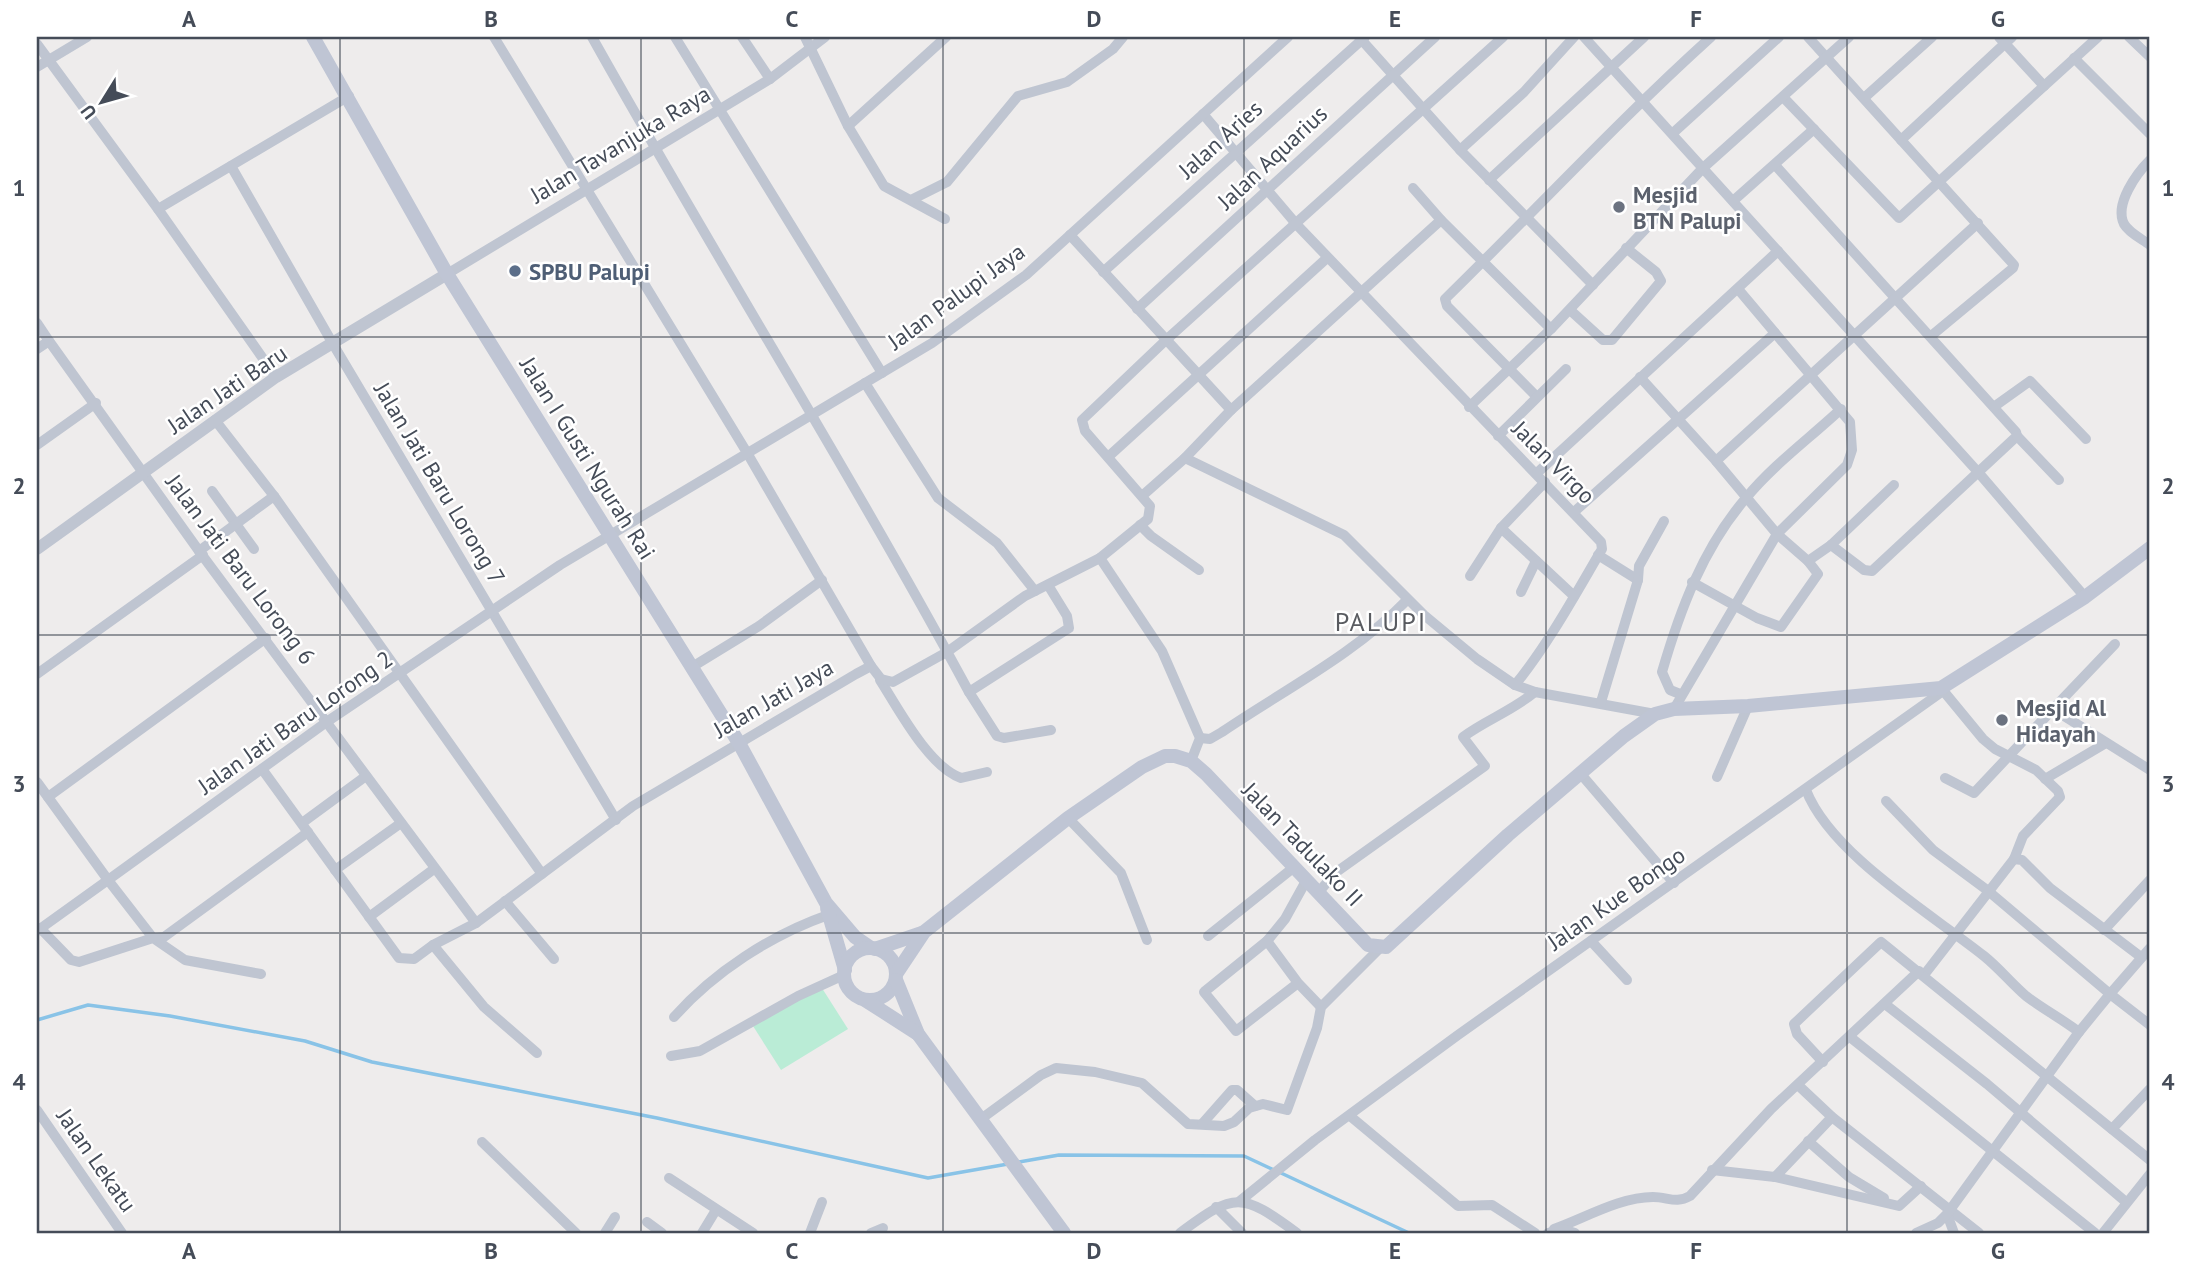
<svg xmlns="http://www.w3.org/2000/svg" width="2187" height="1270" viewBox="0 0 2187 1270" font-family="'PT Sans',sans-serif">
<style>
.green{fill:#baecd6}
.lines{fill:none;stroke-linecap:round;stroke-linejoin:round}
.stream{stroke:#89c3e7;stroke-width:3.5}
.minor{stroke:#bfc5d1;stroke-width:10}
.tertiary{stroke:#bfc5d1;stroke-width:12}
.secondary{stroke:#bfc5d4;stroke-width:14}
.grid{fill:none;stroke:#454c58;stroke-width:2;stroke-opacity:0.55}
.worship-dot{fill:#6b7280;stroke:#fff;stroke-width:2.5}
.service-dot{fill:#5c6f8a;stroke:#fff;stroke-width:2.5}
.labels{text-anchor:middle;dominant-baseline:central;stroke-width:5;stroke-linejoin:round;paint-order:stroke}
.street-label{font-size:23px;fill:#454c58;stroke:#fff}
.worship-label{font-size:23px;font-weight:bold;fill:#5b616d;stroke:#fff;text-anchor:start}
.service-label{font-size:23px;font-weight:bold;fill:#4e5e75;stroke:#fff;text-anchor:start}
.quarter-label{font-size:26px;letter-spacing:2px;fill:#595b60;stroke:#fff}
.neatline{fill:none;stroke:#454c58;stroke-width:2.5}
.grid-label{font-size:23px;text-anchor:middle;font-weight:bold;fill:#454c58}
</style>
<rect width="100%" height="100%" fill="#eeecec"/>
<path class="green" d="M820,985L848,1029L781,1070L753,1026Z"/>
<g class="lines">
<g class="stream">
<path d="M37,1020L88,1005L170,1016L305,1041L372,1062L657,1118L928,1178L1008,1164"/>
<path d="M1019,1162L1059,1155L1244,1156L1274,1170"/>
<path d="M1281,1173L1409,1233"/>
</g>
<g class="minor">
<path d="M494,37L746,451L871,666"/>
<path d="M592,37C715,257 849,470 969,692L1069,628L1067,616L1048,585"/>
<path d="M675,37L882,373"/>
<path d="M742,37L770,79"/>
<path d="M805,37L848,126L884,186L945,219"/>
<path d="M1359,37L1460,150L1593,285"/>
<path d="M1584,37L1978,472L2085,597"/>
<path d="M1808,37L2014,265L2013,268L1931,336"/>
<path d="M1999,37L2044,86"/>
<path d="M2129,37L2150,57"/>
<path d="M37,44L158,209L276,377"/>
<path d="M2074,58L2150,134"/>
<path d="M37,67L87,37"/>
<path d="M1783,97L1899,218L2098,37"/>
<path d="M1864,98L1932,37"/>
<path d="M1203,114L1297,225L1601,542L1602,549C1575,595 1549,643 1515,685"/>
<path d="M848,126L946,37"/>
<path d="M1673,133L1779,37"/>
<path d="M1901,140L2012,37"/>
<path d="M1460,150L1524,92L1574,37"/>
<path d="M2150,160C2137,173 2114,204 2124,224C2129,233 2142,239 2150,245"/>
<path d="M1775,165L2016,432L2017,436L1872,571L1864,570L1831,545"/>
<path d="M231,166L333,344L616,820"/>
<path d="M1489,180L1644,37"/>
<path d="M1413,188L1441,220L1551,329L1703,168L1849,37"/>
<path d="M913,199L947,182L1018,96L1067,82L1113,49L1123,37"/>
<path d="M1733,201L1814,129"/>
<path d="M158,209L349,96"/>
<path d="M1070,235L1231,410"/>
<path d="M1103,272L1365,37"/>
<path d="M447,274L770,79L825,37"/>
<path d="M1137,309L1435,37"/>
<path d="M1570,310L1603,340H1612L1661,281L1656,272L1626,248"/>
<path d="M37,323L49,341L37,349"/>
<path d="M49,341L199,551L476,923"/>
<path d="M1640,377L1716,461L1777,534L1808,561L1831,545L1894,485"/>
<path d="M865,383L938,498L997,543L1035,591"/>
<path d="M1537,397L1447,306L1445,299C1534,212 1619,120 1711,37"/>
<path d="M1995,406L2030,381L2086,439"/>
<path d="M1469,407L1551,329"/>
<path d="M215,420L274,496L542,874"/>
<path d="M1498,436L1566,369"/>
<path d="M2017,436L2059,480"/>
<path d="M37,445L96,403"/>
<path d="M1108,457L1327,258"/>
<path d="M1185,458L1344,535L1424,615L1477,659L1515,685L1535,692L1655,714"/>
<path d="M1716,461L1978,223"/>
<path d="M1537,473L1778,251"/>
<path d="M1545,482L1501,528L1574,596"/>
<path d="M212,491L254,549"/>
<path d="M1142,496L1185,458L1231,410L1441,220"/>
<path d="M1574,512L1775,333"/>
<path d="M1140,525L1151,536L1199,570"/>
<path d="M199,551L274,496"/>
<path d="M1598,555L1638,580L1639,566L1664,521"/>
<path d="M1470,576L1501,528"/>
<path d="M1692,582L1757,618L1781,627L1818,574L1808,561"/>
<path d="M1521,592L1536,561"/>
<path d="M2115,644L2053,709L2150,770"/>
<path d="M692,667L759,626L822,580"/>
<path d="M37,674L203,555"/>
<path d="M880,680C898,708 928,766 961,778L987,772"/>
<path d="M969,692L997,736L1004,738L1051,730"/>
<path d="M1680,694L1670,690L1662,672C1680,610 1703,548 1746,498C1773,465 1810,438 1841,409"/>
<path d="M1601,702L1638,580"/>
<path d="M1674,709L1777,534L1847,465L1852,450L1850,422L1738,289"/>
<path d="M1200,738L1210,739L1222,732C1284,690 1355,654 1407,600"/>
<path d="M1191,761L1200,738L1162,651L1100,558L1148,519L1150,506L1085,431L1082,420L1166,340L1503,37"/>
<path d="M262,769L399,958L414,959L433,945"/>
<path d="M1580,773L1674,883"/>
<path d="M1717,777L1748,706"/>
<path d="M1945,778L1974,793L2053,709"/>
<path d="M2045,779L2106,743"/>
<path d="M37,782L108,880L328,721L560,565L932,343L1026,275L1288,37"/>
<path d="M1806,790C1831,854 1930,913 1984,956C1999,968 2011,983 2026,996C2043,1009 2062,1019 2079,1032L2110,994L2150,1025"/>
<path d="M48,797L266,638"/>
<path d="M1886,801L1933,850L1987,890L2110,994L2150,948"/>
<path d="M1068,818L1121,873L1147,940"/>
<path d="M302,823L366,776"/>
<path d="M2014,859L2022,860L2050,888L2141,957"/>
<path d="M335,870L401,823"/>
<path d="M1318,893L1335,873L1485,766L1463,737C1486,720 1512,711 1535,692"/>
<path d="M505,901L554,959"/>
<path d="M369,917L434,869"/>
<path d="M40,928L71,960L79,962L153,938L185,960L261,974"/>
<path d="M2104,930L2150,880"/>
<path d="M37,931L108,880L153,938L164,937L308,832"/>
<path d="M1208,936L1293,868"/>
<path d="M1267,941L1285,919L1306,881"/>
<path d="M1591,941L1627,980"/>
<path d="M1924,975L2014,859L2023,836L2060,797L2058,791L2036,770L1995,749L1983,739L1941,688"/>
<path d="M1298,983L1236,1031L1204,992L1267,941L1298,983L1321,1007"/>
<path d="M1885,1004L1987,1084L2126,1202"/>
<path d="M674,1017C714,972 771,935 828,915"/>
<path d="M1850,1037L2095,1233"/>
<path d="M537,1053L484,1007L433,945L476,923L633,806L856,674L871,666L881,679L893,682L947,652L1025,596L1100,558"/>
<path d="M671,1056L700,1051L798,996L844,975"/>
<path d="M1823,1062L1797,1034L1794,1024L1881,942L2150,1160"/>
<path d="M1799,1086L1832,1117L1979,1233"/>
<path d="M37,1110L122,1233"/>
<path d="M1350,1116L1458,1206L1492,1205L1535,1233"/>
<path d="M981,1119L1041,1075L1056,1068L1095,1072L1142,1083L1188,1124L1224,1126L1234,1122L1249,1108L1263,1104L1287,1110L1317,1028L1321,1007L1380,948"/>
<path d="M1202,1124L1232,1090H1237L1255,1106"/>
<path d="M2112,1129L2150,1089"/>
<path d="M1808,1141L1849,1177L1884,1198"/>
<path d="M482,1142L576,1233"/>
<path d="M1712,1170L1775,1177L1899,1206L1921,1186"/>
<path d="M1775,1177L1832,1117"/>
<path d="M669,1178L753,1233"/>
<path d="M1240,1201L1315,1140L1458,1035L1943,691"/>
<path d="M1216,1207L1242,1233"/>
<path d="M1947,1214L1954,1233"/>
<path d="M647,1222L662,1233"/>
<path d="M1554,1229C1585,1218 1620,1197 1653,1197C1668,1197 1676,1204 1690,1196L1771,1109L1919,971"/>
<path d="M605,1233L615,1217"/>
<path d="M702,1233L716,1210"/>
<path d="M810,1233L822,1202"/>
<path d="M871,1233L883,1228"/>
<path d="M1180,1233C1235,1192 1241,1192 1297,1233"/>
<path d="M1548,1233L1562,1229L1575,1233"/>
<path d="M1916,1233L1938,1223L1947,1214L2079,1032"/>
<path d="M2103,1233L2150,1174"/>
</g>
<path class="tertiary" d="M37,549L276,377L447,274"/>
<g class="secondary">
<path d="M313,37L447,274L739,743L826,903L855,937L871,948"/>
<path d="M827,908L845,970"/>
<circle cx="870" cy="974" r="26"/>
<path d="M875,949L922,933"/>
<path d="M896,974L924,932L1068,818L1142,767L1165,756H1175L1191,761L1206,774L1368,945L1386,947L1508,835L1624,736L1655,714L1674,709L1748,706L1941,688L2085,597L2150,548"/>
<path d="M896,980L918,1034L1064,1233"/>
<path d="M865,1000L918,1034"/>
</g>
</g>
<path class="grid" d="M340,37V1233M641,37V1233M943,37V1233M1244,37V1233M1546,37V1233M1847,37V1233M37,337H2150M37,635H2150M37,933H2150"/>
<g class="worship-dot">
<circle cx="1619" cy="207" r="7"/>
<circle cx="2002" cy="720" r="7"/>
</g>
<circle class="service-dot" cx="515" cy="271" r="7"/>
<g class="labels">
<g class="street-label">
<text transform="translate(1220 139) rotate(-42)">Jalan Aries</text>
<text transform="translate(620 144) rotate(-31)">Jalan Tavanjuka Raya</text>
<text transform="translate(1272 157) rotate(-43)">Jalan Aquarius</text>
<text transform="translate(956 296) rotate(-36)">Jalan Palupi Jaya</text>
<text transform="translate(227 389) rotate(-34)">Jalan Jati Baru</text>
<text transform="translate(588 458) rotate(58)">Jalan I Gusti Ngurah Rai</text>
<text transform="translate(1554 462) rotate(45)">Jalan Virgo</text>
<text transform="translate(440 483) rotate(59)">Jalan Jati Baru Lorong 7</text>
<text transform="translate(241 569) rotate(53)">Jalan Jati Baru Lorong 6</text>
<text transform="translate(773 698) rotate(-30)">Jalan Jati Jaya</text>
<text transform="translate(295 722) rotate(-35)">Jalan Jati Baru Lorong 2</text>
<text transform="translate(1303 844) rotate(46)">Jalan Tadulako II</text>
<text transform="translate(1616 898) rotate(-35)">Jalan Kue Bongo</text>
<text transform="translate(97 1160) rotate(55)">Jalan Lekatu</text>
</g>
<g class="worship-label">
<text x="1633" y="194">Mesjid<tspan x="1633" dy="26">BTN Palupi</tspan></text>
<text x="2016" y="707">Mesjid Al<tspan x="2016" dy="26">Hidayah</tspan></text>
</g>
<g class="service-label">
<text x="529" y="271">SPBU Palupi</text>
</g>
<g class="quarter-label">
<text x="1381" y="621">PALUPI</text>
</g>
</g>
<rect width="2187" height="1270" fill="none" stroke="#ffffff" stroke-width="77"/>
<g transform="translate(102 102) rotate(233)" stroke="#ffffff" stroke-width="5" paint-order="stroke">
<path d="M0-5L12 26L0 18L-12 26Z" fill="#454c58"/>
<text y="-10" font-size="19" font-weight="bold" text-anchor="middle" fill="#454c58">U</text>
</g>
<rect x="38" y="38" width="2110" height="1194" class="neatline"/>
<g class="grid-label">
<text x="189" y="27">A</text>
<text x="491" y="27">B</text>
<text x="792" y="27">C</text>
<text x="1094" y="27">D</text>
<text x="1395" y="27">E</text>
<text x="1696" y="27">F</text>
<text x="1998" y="27">G</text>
<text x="19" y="196">1</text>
<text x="2168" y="196">1</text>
<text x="19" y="494">2</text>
<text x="2168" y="494">2</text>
<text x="19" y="792">3</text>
<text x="2168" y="792">3</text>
<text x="19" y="1090">4</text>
<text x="2168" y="1090">4</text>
<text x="189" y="1259">A</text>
<text x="491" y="1259">B</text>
<text x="792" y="1259">C</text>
<text x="1094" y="1259">D</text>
<text x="1395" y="1259">E</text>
<text x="1696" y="1259">F</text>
<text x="1998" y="1259">G</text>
</g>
</svg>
